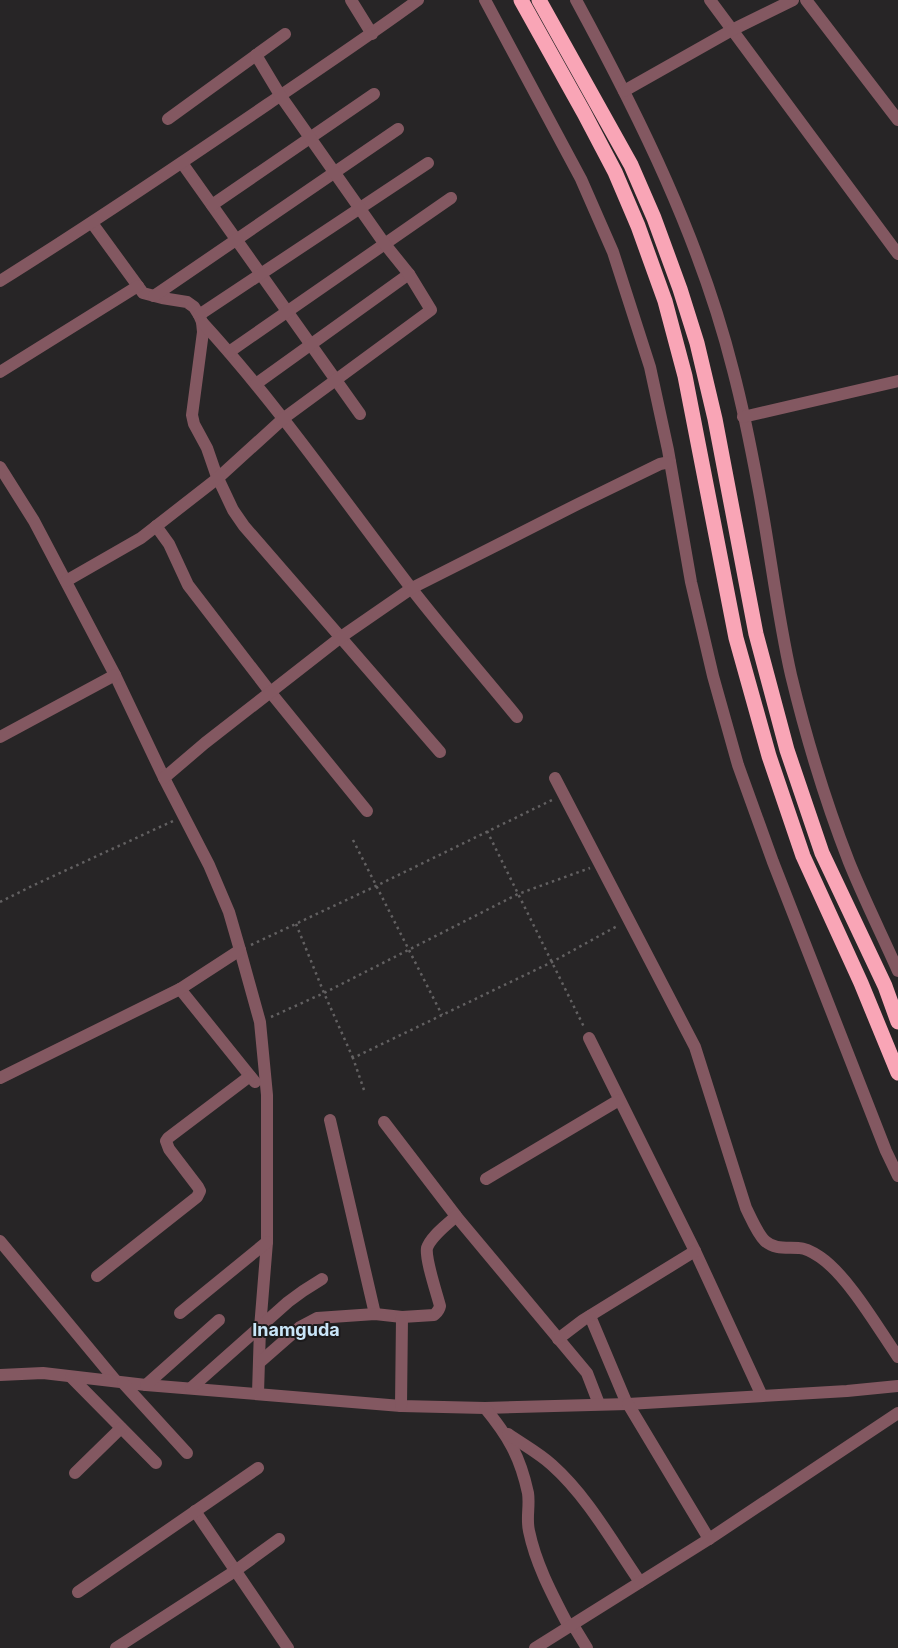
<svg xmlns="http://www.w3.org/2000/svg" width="898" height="1648" viewBox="0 0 898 1648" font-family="Inter,sans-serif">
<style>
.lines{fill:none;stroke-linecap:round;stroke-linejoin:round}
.path{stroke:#636162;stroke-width:2.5;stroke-dasharray:2.5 4;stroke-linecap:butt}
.minor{stroke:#835861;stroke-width:12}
.highway{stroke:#f9a5b6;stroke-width:15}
.labels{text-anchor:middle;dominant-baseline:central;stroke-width:4;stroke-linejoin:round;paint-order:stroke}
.quarter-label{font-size:18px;font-weight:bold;fill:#c9e6f9;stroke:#1d1b1c}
</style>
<rect width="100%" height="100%" fill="#272526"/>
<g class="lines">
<g class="path">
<path d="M487,831L584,1027"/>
<path d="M353,840L442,1015"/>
<path d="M0,902L34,885L173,821"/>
<path d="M296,924L324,993L353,1058"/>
<path d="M251,945L376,886L552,800"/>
<path d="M271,1017L324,993L518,894L590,868"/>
<path d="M364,1090L353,1058L552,962L619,925"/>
</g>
<g class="minor">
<path d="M351,0L372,34"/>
<path d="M485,0L581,179L613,252L650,367L668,450L691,582L713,676L738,765L773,862L886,1151L898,1176"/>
<path d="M576,0C640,118 700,239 733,370C743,408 751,448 758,486C770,549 777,613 791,675C806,737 826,803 849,862C864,899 882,935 898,971"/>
<path d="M710,0L898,254"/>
<path d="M806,0L898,120"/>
<path d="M624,91L732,30L793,0"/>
<path d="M168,119L285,34"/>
<path d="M182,163L360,414"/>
<path d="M212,205L374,94"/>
<path d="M92,223L143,293L162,298L187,302L194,307L199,315L202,322L203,332L192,415L194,424L207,448L216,474L233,510L244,526L440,752"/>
<path d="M0,281C91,224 180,164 268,104C319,69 369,36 418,0"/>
<path d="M154,296L398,129"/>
<path d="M199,315L428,163"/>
<path d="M202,322C278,405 342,498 411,588C445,632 482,674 517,717"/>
<path d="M229,352L451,198"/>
<path d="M0,372L138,286"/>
<path d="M256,384L409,274"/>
<path d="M743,417L898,381"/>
<path d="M0,467L34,521L115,675L164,778L209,865L229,912L240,950L260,1022L267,1095V1242L260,1328L258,1393"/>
<path d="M156,526L169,544L188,585L271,693L367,811"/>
<path d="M66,581L141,538L218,478L284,418L431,310L409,274L384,243L280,95L256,55"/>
<path d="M0,737L115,675"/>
<path d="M164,778L205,743L341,637L412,588L578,504L660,464L670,462"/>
<path d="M555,778L695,1047L746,1208C751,1218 757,1233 765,1241C775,1250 787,1247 799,1248C805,1248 814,1253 820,1257C848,1276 878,1328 898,1357"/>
<path d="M180,989L255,1082"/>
<path d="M589,1038L695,1251L762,1396"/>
<path d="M0,1078L180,989L240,950"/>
<path d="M330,1120L375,1314"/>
<path d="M384,1122L456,1216L587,1373L599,1404"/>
<path d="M486,1179L619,1100"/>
<path d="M0,1241L116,1381"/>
<path d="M97,1276L197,1197L200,1191L198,1187L169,1149L166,1141L168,1138L250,1076"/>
<path d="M180,1313L267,1242"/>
<path d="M590,1316L627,1404"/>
<path d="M558,1339L583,1320L695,1251"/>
<path d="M260,1362L300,1327L317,1318L375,1314L402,1317L434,1315C437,1312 439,1311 440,1306C437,1294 425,1259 427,1248C431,1236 447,1225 456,1216"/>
<path d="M0,1375L43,1373L146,1385L401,1406L485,1408L628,1404L847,1391L898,1386"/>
<path d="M71,1377L156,1463"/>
<path d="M123,1383L187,1453"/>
<path d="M146,1385L219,1320"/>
<path d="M191,1388L288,1302L303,1291L322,1279"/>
<path d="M628,1404L709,1539"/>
<path d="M401,1406L402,1317"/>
<path d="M485,1408C508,1436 520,1456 528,1493C530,1506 526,1518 529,1531C536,1565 553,1596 569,1627"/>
<path d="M508,1434C522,1444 539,1453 552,1465C588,1497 613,1543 640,1582"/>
<path d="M75,1473L121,1428"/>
<path d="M195,1511L288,1648"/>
<path d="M78,1592L258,1468"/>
<path d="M573,1625L587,1648"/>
<path d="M116,1648L235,1571L279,1539"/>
<path d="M535,1648L709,1539L898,1413"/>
</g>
<g class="highway">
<path d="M521,0L584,113L615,172L638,226L665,301L685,376L736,638L769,756L803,856L861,983L898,1073"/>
<path d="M539,0L631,165L654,218L680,289L697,343L715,419L756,634L787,750L822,853L885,986L898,1022"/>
</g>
</g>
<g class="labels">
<g class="quarter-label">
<text x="296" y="1329">Inamguda</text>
</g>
</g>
</svg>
